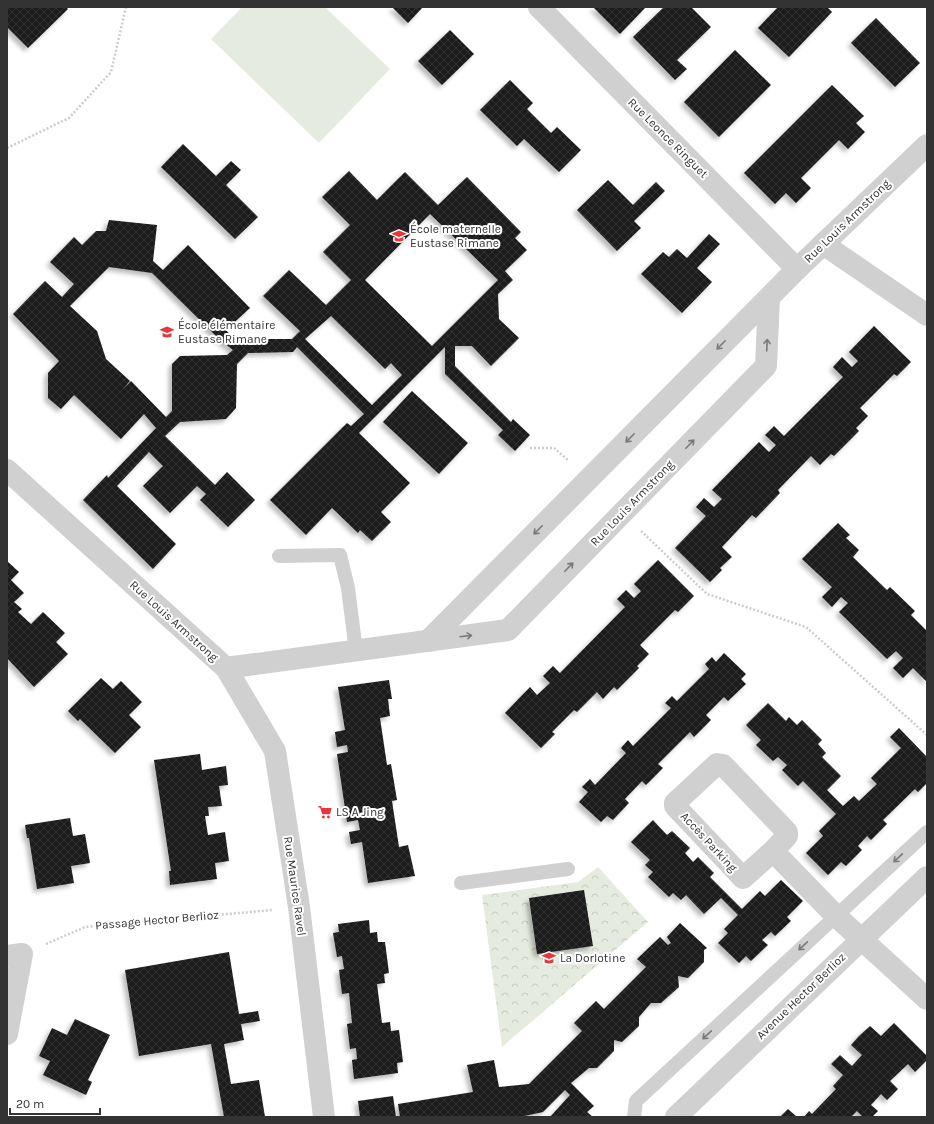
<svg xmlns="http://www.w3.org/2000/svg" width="934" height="1124" viewBox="0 0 934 1124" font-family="Karla,sans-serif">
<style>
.forest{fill:url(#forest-crowns)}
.pitch{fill:#e5ecdf}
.building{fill:url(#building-cross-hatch);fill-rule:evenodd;filter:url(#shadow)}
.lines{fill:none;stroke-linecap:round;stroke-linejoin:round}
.path{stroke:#cdcdcd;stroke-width:2.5;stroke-dasharray:2 2;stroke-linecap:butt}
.service{stroke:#d0d0d0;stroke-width:14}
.minor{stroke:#d0d0d0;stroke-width:22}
.tertiary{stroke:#d0d0d0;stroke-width:22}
.oneway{stroke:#7a7a7a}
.labels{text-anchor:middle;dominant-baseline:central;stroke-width:4;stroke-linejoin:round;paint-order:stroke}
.street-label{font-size:12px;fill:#333;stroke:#fff}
.poi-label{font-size:12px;fill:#333;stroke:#fff;text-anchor:start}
</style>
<defs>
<pattern id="forest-crowns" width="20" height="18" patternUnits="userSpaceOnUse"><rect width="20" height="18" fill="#e5ecdf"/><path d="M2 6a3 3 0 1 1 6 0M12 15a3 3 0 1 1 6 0" fill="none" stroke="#c5cbc0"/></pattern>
<pattern id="building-cross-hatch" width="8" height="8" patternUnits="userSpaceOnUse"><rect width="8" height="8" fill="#1a1a1a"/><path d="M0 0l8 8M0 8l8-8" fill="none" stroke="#333"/></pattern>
<filter id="shadow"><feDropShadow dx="-3.5" dy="3.5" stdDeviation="2" flood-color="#0004"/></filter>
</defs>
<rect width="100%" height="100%" fill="#fff"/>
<path class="forest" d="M598,867L648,922L502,1047L482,895L578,882Z"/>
<path class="pitch" d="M242,7H325L390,69L319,143L211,39Z"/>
<g class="building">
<path d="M8,7H66L68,9L28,48L7,27Z"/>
<path d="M392,7H423L408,23Z"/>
<path d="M593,7H646L620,34Z"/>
<path d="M664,7H691L711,27L677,60L687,69L675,80L633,37Z"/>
<path d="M778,7H827L832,12L789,57L758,28Z"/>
<path d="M876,18L920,63L895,87L851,43Z"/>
<path d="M450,30L474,54L442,85L418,61Z"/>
<path d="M735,50L771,85L719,137L684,102Z"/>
<path d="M510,80L533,103L527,109L551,133L557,127L581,150L559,172L524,139L517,146L480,110Z"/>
<path d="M832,85L864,116L856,123L865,132L848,149L839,140L801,178L811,188L796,203L786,193L775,204L744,173Z"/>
<path d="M183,144L216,176L231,161L241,170L226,185L258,217L235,239L161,167Z"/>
<path d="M349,171L377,200L405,172L438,205L467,177L521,232L515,238L527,250L505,271L513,280L498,294L499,319L519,338L491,366L472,346H455V366L511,422L513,419L530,435L515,451L498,435L503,430L445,374V347L359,433L410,483L381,512L391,522L372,541L360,530L358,533L332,508L306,535L270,500L347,423L351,426L364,414L297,347L293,352L248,353L237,364L236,408L226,419L180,422L165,436L215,485L227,472L255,500L228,527L200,500L206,494L197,486L170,513L143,486L163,466L149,452L117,486L176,544L153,569L83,500L107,475L108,478L156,428L144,414L121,439L74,395L61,409L48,398V373L59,361L13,314L45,281L62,297L74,284L50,262L74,237L82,245L96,231H106L109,220L157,225L153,261L163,270L188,245L250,308L226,330L234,339H292L300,331L263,296L289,270L326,305L351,280L323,252L350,225L322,197ZM430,214L498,280L432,346L365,280ZM109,267L152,273L219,339L233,350L227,355L180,356L172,364V411L166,417L131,381L123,389L130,381L106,359L97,331L70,306ZM331,316L385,369L391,363L402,375L372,405L305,339Z"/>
<path d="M608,180L633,205L656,182L665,191L634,221L641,228L617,251L577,210Z"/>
<path d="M709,234L720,244L697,268L712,282L682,313L641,274L663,252L669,257L677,249L687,258Z"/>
<path d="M874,326L911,362L897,376L894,374L860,408L868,416L856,428L859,431L834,456L831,454L820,465L811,456L778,490L780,493L756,518L752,515L722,547L732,557L720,568L722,570L710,582L675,548L706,516L696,507L704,498L714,507L722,499L712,490L759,442L769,452L776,445L765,435L774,426L784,436L843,377L833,367L842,357L852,367L858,361L849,352Z"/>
<path d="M412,391L468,443L439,474L383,422Z"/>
<path d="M838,523L850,535L846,538L859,550L853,557L887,590L890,587L915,611L911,615L927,631V682L913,668L903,678L893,668L903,658L896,651L887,659L839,612L848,603L841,597L832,607L822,597L832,587L802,559Z"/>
<path d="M658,560L694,596L678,612L675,610L640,645L649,654L637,666L639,668L617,690L614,687L603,699L597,692L577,712L574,710L552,732L555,734L541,748L505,713L530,687L537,695L550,683L543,676L553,666L560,673L625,607L617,599L626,590L634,598L641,591L634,584Z"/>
<path d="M7,561L19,572L11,580L24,593L14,602L22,609L18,612L31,624L43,612L65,633L56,642L68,654L34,687L7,658Z"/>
<path d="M724,653L746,674L741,679L746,684L728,701L724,697L706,715L711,720L694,737L690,732L658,764L663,768L646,785L642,781L625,799L629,803L613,820L607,816L601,822L579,802L588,792L582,787L590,779L595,785L626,753L621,748L628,740L633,746L671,708L665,703L672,696L677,701L709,669L705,664L712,657L716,662Z"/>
<path d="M101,678L113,689L121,681L142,702L129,715L141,727L115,753L80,719L78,721L68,711Z"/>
<path d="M389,680L392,699H388L390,716L380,718L387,765L391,764L397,800L392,801L399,847L408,845L415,876L368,883L362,842L351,844L349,832L360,830L358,820L347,822L337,754L348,752L347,745L337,747L335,732L345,730L338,687Z"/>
<path d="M768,703L786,721L789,717L797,725L802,720L822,740L818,744L826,753L822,757L841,776L827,790L843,806L854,796L859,801L877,784L871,778L901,748L890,737L899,728L927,757V783L918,792L915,789L883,820L887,824L871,840L867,836L858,846L862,850L846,866L841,862L828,875L806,853L823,836L819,831L836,814L803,781L798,786L782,770L787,765L778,757L773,761L756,745L761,740L746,725Z"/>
<path d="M200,754L202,770L226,766L228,785L219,786L222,806L208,807L209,816H205L208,835L225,832L229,861L215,863L217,879L170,885L169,871H171L154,760Z"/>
<path d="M70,818L73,836L85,834L90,863L71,866L74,883L37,889L29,838H27L25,825Z"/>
<path d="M653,820L667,835L672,831L690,848L685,853L693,862L698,857L714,873L710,877L742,909L760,891L765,896L781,880L803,901L787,917L791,921L775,936L771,932L762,940L768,945L751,961L746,956L739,963L718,943L728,933L724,929L738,915L721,898L704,914L686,895L681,900L673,893L669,897L648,877L653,872L645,865L650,860L631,842Z"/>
<path d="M584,890L593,946L537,954L529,898Z"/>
<path d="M369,920L370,933L377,932L378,942H385L389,973L384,974L385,983L377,984L382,1023L390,1022L391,1031L399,1030L403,1062L397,1063L398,1073L354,1079L352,1060L357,1059L356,1048L350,1049L347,1024L352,1023L349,993L342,994L339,970L344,969L342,956L337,957L333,933L339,932L338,924Z"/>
<path d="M680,923L707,948L704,950V962L688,978L678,976L679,987L661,1003H651L639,1017V1026L622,1042L614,1040V1051L597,1068H589L571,1083L594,1106L587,1112L593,1117H550L570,1095L565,1090L543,1112L520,1117H400L398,1104L473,1092L467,1065L494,1060L499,1087L529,1084L582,1031L574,1023L596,1001L604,1009L646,967L637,959L660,937L668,945L671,943L667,937Z"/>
<path d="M229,952L239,1014L258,1011L260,1021L241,1024L244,1040L224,1044L231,1084L259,1080L265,1117H224L211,1044L139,1056L125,970Z"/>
<path d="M75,1019L110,1035L88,1080L92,1082L86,1095L43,1075L50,1061L39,1056L52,1028L67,1035Z"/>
<path d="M894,1023L927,1056V1060L915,1072L908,1064L890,1081L898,1089L887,1100L881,1094L871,1105L878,1111L872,1117H863L857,1111L851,1117H804L809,1111L812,1114L836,1089L833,1086L843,1075L831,1064L840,1055L852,1066L862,1055L851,1045L859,1036L870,1026L881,1036Z"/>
<path d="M393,1096L396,1117H360L358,1101Z"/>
<path d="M788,1109L797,1117H780Z"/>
</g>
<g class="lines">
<g class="path">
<path d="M7,148L69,118L111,72L126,7"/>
<path d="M530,448H554L569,461"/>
<path d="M641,531L707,594L806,627L927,735"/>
<path d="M46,944L85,927L272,910"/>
</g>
<g class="service">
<path d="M279,556L340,555L348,588L356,651"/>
<path d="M461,883L568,869"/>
<path d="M634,1117L636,1101L927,832"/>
</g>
<g class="minor">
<path d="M539,7L797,269"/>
<path d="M823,244L927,315"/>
<path d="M7,470L226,668L508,630L766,366L769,298"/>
<path d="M428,641L797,269L927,145"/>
<path d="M226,668L275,751L299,907L324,1117"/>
<path d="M773,851L743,878L675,806V803L717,764L723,765L787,832V836L773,851L836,916L927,999"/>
<path d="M7,956L22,954L7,1034"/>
</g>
<path class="tertiary" d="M676,1117L927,877"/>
</g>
<defs><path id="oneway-shaft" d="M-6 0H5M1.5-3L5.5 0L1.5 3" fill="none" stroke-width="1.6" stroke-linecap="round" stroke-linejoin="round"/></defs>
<g class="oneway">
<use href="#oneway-shaft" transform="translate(721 345) rotate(135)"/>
<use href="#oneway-shaft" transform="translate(767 345) rotate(-87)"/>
<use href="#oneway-shaft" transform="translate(630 438) rotate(135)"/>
<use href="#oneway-shaft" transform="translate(690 444) rotate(-46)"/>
<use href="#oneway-shaft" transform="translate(538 530) rotate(135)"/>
<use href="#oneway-shaft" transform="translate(569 567) rotate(-46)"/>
<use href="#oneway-shaft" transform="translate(466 636) rotate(-7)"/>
<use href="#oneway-shaft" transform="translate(898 858) rotate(137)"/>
<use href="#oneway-shaft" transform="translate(803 946) rotate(137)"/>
<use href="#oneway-shaft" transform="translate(707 1035) rotate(137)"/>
</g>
<defs>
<symbol id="school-bare" viewBox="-9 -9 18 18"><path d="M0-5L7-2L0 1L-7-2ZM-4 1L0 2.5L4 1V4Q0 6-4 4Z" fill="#e8373c" stroke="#fff" stroke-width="2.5" paint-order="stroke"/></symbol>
<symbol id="supermarket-bare" viewBox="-9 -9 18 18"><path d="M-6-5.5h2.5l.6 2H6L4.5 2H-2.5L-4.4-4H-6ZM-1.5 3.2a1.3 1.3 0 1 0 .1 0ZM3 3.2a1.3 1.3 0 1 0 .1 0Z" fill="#e8373c" stroke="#fff" stroke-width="2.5" paint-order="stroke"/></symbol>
</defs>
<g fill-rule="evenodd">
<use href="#school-bare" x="389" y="226" width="20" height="20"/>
<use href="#school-bare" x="157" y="322" width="20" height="20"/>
<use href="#supermarket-bare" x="315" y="802" width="20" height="20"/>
<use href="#school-bare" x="539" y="948" width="20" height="20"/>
</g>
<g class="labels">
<g class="street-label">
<text transform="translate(668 138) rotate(45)">Rue Leonce Ringuet</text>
<text transform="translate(847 221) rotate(-44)">Rue Louis Armstrong</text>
<text transform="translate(632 503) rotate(-46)">Rue Louis Armstrong</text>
<text transform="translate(174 621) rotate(42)">Rue Louis Armstrong</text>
<text transform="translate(709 842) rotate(47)">Accès Parking</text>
<text transform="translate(295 886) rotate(82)">Rue Maurice Ravel</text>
<text transform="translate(157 920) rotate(-5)">Passage Hector Berlioz</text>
<text transform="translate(801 996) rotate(-44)">Avenue Hector Berlioz</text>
</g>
<g class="poi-label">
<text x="410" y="229">École maternelle<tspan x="410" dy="14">Eustase Rimane</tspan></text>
<text x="178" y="325">École élémentaire<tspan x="178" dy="14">Eustase Rimane</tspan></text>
<text x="336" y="812">LS A Jing</text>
<text x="560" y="958">La Dorlotine</text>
</g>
</g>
<rect width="934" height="1124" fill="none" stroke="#333333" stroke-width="16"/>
<path d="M10 1108v6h90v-6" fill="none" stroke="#333333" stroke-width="2"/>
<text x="16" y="1108" font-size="12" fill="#333333" stroke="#ffffff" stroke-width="3" paint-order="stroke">20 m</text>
</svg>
